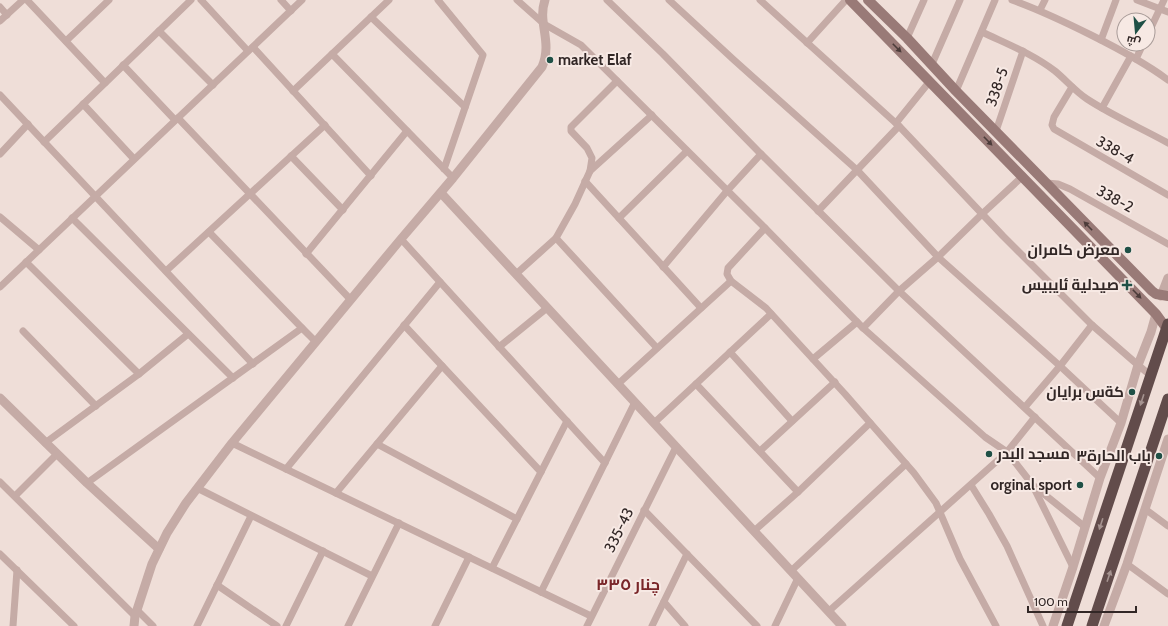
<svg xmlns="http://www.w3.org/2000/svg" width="1168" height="626" viewBox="0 0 1168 626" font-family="Cabin,Cairo,sans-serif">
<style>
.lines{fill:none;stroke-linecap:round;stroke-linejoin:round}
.minor{stroke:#c5aba6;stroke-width:7}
.tertiary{stroke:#c5aba6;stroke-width:9}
.secondary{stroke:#997a77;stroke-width:10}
.trunk{stroke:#624c4b;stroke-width:11}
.oneway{fill:#4c3c3a}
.oneway2{fill:#a59390}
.poi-dot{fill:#1f5046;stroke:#f7e9e4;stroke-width:1.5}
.labels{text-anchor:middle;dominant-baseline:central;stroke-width:4;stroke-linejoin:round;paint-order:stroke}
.poi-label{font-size:15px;font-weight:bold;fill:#322726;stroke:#f7e9e4;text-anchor:end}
.street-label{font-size:15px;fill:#322726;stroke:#f7e9e4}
.neighbourhood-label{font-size:16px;font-weight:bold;fill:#7a2629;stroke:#f7e9e4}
</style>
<rect width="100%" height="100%" fill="#efded8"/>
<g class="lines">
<g class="minor">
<path d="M27,0L105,83"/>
<path d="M201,0L248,51"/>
<path d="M281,0L291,11"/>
<path d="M438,0L483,55L444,169"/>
<path d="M517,0L544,24L581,45L765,228L863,328L985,437L1007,452L1032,484L1073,567"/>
<path d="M607,0L663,54L757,150L899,291L1100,478"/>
<path d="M669,0L734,60L857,170L938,257L1060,366L1121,423"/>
<path d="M760,0L899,126L1003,236L1092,325L1138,365L1150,375"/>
<path d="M1012,0C1040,10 1065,22 1091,35C1117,48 1144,62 1168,80"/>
<path d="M1137,0L1168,12"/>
<path d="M0,7L7,15"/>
<path d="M1040,10L1045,0"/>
<path d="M371,17L465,107"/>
<path d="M0,21L23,0"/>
<path d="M159,31L213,85"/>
<path d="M982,32C1007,44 1033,54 1055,71C1066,80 1075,91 1087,99C1113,116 1141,128 1168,143"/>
<path d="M1148,34L1164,0"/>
<path d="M907,38L924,0"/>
<path d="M1101,40L1116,0"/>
<path d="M66,41L109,0"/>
<path d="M807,43L846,0"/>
<path d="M253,47L371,176"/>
<path d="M332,54L453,178"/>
<path d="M1136,59L1143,44"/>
<path d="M932,64L960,0"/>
<path d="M123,65L175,120"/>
<path d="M1072,87L1054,117L1052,125L1054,129L1168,195"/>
<path d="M293,91L389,0"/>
<path d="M956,91L995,0"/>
<path d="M0,95L253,364"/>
<path d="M83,104L134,159"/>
<path d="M1102,108L1131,56"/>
<path d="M178,118L351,300"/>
<path d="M896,123L930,81"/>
<path d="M996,131L1023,51"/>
<path d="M44,142L191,0"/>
<path d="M0,154L28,124"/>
<path d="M291,156L343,210"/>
<path d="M590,171L592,158L587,148L571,131V127L617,81"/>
<path d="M585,181L701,308"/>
<path d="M1046,183L1058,184L1070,189L1168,244"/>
<path d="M818,211L899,126"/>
<path d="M0,217L39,250"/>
<path d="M72,218L233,378"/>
<path d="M619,218L687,151"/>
<path d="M765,228L728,268L727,274L731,281L766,308L845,394L914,473L936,503L960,559L996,626"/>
<path d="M209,232L302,328L316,342"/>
<path d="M556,238L657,348"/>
<path d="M401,239L605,463"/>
<path d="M306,254L407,131"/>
<path d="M26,262L139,374"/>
<path d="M663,267L727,191L761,154"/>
<path d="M166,271L325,125"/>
<path d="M516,274L556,238L575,204L590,171L652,115"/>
<path d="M0,287L302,0"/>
<path d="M404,325L541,472"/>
<path d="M863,328L899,291L938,257L982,214L1023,176"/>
<path d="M23,331L96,406"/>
<path d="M499,347L547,308"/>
<path d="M730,352L792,421"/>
<path d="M813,359L857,322"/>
<path d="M618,384L731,281"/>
<path d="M696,384L798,492"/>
<path d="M1025,407L1060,366L1092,325"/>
<path d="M654,423L771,314"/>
<path d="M45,443L139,374L188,334"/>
<path d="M232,443L591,616"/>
<path d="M377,444L517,519"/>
<path d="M760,451L835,382"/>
<path d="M286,469L440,282"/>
<path d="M0,482L135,616"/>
<path d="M87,483L302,328"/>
<path d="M971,485L989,514L1007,546L1043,626"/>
<path d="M1034,486L1085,527"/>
<path d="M197,488L372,576"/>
<path d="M336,493L442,366"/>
<path d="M15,496L57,454"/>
<path d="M1145,509L1168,526"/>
<path d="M644,510L757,626"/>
<path d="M754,531L798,492L870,423"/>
<path d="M0,554L74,626"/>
<path d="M1127,564L1168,594"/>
<path d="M492,568L567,421"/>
<path d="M791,571L906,464"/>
<path d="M217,585L277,626"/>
<path d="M541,592L635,402"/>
<path d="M664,602L685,626"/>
<path d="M137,610L153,626"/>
<path d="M829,611L1007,452L1035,417"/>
<path d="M13,626L17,570"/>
<path d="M197,626L251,516"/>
<path d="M286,626L323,551"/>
<path d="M348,626L399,523"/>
<path d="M435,626L469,557"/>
<path d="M587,626L676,447"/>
<path d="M652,626L687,554"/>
<path d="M775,626L798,578"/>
</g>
<g class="tertiary">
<path d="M441,193L842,626"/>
<path d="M1161,296L1168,278"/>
<path d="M0,398L87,483L159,549"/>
<path d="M134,626L135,616L152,564L167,533L186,503L232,443L401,239L453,178L542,67C553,41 537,23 545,0"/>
<path d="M1053,626L1073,567L1100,478L1121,423L1138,365L1151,332L1156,314"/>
<path d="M1104,626L1127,564L1168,439"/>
</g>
<g class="secondary">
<path d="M850,0L1156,314L1167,329"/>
<path d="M868,0L907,38L956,91L1152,291L1156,294L1168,296"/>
</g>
<g class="trunk">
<path d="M1067,626L1168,324"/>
<path d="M1092,626L1168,399"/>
</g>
</g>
<defs><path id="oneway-solid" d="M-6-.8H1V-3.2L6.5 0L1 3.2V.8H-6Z"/></defs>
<g class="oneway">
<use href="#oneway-solid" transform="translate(897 48) rotate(45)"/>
<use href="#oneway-solid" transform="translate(988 141) rotate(46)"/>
<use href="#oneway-solid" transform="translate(1088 226) rotate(-134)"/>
<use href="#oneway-solid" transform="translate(1137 294) rotate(46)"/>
</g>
<g class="oneway2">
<use href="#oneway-solid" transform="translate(1142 400) rotate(108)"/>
<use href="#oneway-solid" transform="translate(1101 524) rotate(108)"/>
<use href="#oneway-solid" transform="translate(1109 576) rotate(-71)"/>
</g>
<g class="poi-dot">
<circle cx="550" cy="60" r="4"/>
<circle cx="1128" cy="250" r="4"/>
<path d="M1125 279h4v4h4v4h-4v4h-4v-4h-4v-4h4z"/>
<circle cx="1132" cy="392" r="4"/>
<circle cx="989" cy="454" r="4"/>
<circle cx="1159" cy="456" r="4"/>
<circle cx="1080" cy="485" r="4"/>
</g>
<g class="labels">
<g class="poi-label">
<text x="558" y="60" text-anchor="start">market Elaf</text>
<text x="1120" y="250">معرض کامران</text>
<text x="1119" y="285">صيدلية ئايبيس</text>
<text x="1124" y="392">كةس برايان</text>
<text x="997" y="454" text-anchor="start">مسجد البدر</text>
<text x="1151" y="456">باب الحارة٣</text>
<text x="1072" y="485">orginal sport</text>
</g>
<g class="street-label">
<text transform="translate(997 87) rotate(-71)">338-5</text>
<text transform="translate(1115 150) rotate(30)">338-4</text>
<text transform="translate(1115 199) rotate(29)">338-2</text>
<text transform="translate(619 530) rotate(-64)">335-43</text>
</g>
<g class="neighbourhood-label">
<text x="628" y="584">چنار ٣٣٥</text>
</g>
</g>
<g transform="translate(1136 32) rotate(196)"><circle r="19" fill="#f7e9e4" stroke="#a89b98"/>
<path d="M0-3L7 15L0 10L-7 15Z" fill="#1f5046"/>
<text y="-6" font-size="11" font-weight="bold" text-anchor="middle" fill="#322726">ش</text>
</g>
<path d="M1028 606v6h108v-6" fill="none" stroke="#322726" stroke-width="2"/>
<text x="1034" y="606" font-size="12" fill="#322726" stroke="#f7e9e4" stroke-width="3" paint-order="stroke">100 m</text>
</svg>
